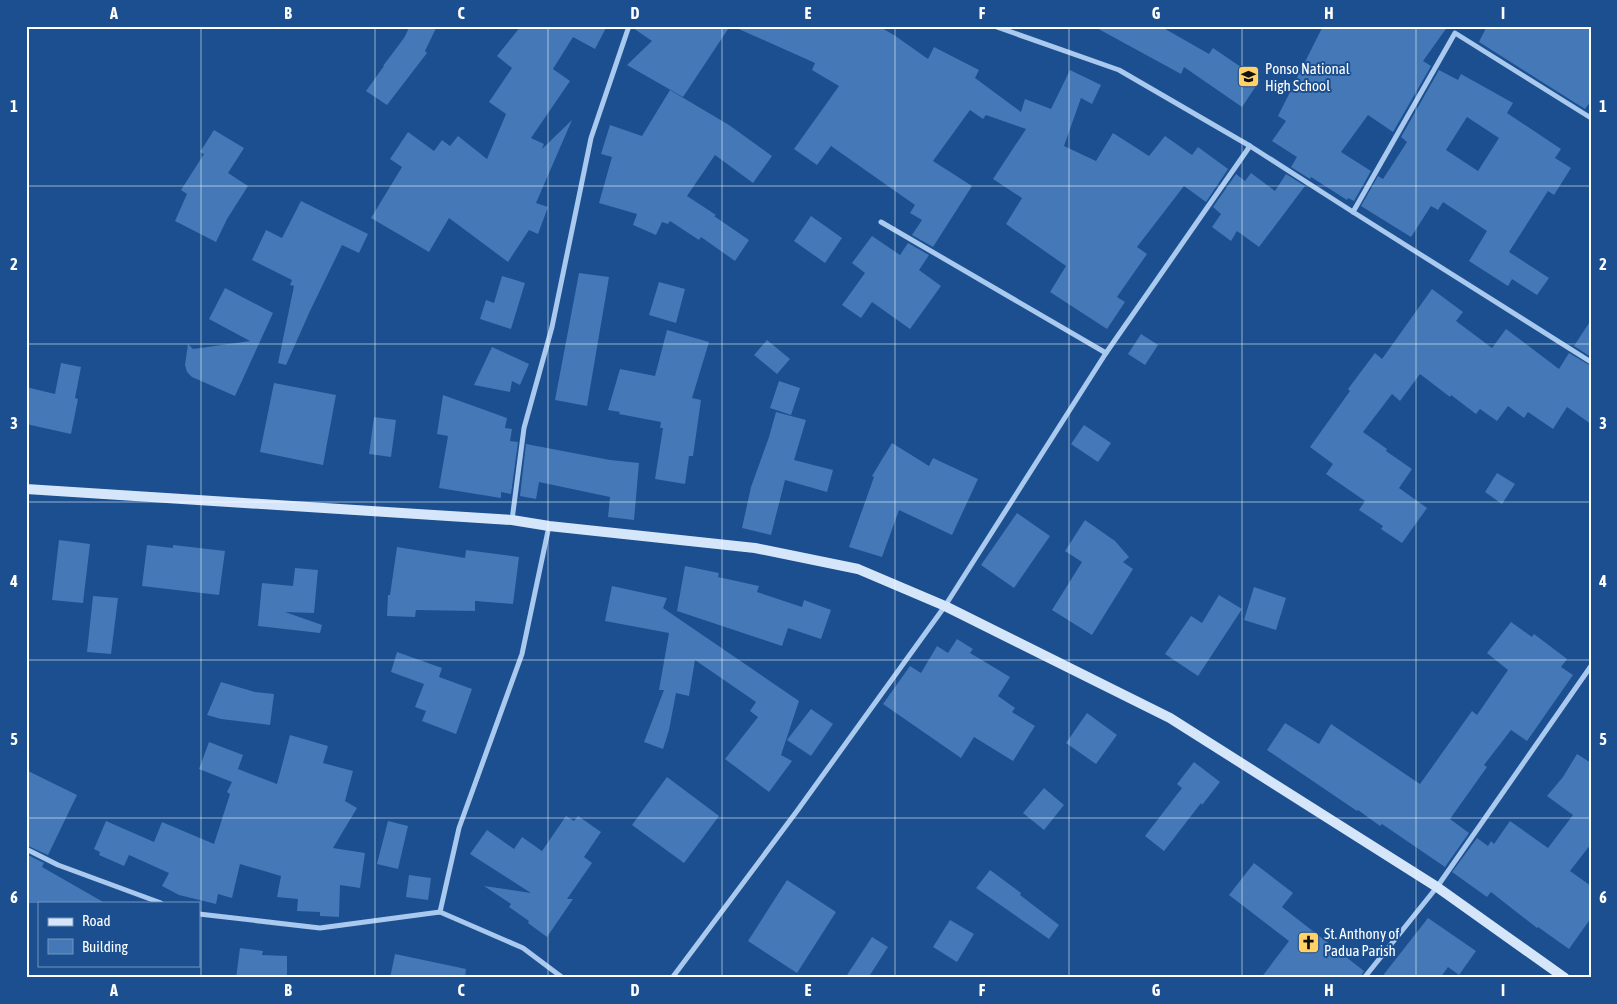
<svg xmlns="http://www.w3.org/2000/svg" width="1617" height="1004" viewBox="0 0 1617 1004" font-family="'Asap Condensed',sans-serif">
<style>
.building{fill:#4478b7;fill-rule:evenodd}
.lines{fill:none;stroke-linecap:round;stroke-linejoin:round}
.minor{stroke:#a9c9ee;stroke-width:5}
.secondary{stroke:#d6e6fa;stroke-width:10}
.grid{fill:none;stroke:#fff;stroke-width:1;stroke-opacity:0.55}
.labels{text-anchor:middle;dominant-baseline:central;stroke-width:4;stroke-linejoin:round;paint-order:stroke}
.poi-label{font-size:15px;fill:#fff;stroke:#1b4f8f;text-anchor:start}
.neatline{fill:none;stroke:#fff;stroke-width:2}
.grid-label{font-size:16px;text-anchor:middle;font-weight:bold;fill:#fff}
</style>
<rect width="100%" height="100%" fill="#1b4f8f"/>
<g class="building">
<path d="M410,26H437L425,51L427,53L387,105L366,91L384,66H383L404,38Z"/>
<path d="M521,26H607L595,49L573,37L553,69L570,81L531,138L544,144L542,149L572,120L536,203L548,207L538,234L529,230L508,262L449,218L429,252L371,218L402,167L390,159L408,132L434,151L442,140L450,146L458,136L487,159L506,114L489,102L512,68L497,56Z"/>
<path d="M633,26H730L683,97L627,65L652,41L633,28Z"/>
<path d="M732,26H878L894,35L928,59L934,47L979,70L975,78L1021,112L1025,99L1051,109L1070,70L1101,85L1092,104L1081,98L1064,146L1096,161L1113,133L1149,156L1165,136L1192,155L1198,147L1228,169L1206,202L1184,186L1137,247L1147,254L1117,297L1125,302L1107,329L1050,292L1066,266L1006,224L1022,198L993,179L1026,129L986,115L983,119L970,110L933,161L972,186L933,247L912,235L922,220L910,213L915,205L831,146L817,165L794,149L839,86L812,70L815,63Z"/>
<path d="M1093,26H1160L1209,54L1213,48L1260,80L1242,107L1184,67L1181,74Z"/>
<path d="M1323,26H1448L1423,61L1431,66L1393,132L1368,115L1341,152L1371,171L1354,201L1348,198L1347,200L1311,177L1310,179L1291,167L1297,157L1272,141L1286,121L1278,116Z"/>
<path d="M1487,26H1591V101L1585,109L1479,42Z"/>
<path d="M1439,70L1458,80L1461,74L1513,103L1507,113L1561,149L1555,158L1571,168L1554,195L1548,191L1509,252L1549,278L1537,295L1512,279L1508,286L1469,261L1487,231L1443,202L1438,210L1431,206L1411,237L1361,206L1378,176L1383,179L1407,142L1401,137ZM1467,117L1499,138L1478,171L1446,150Z"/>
<path d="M670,90L729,125L772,156L753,183L715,155L687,196L716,215L714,216L749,240L735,261L701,237L699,240L670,221L668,224L662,222L656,235L633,225L637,214L599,203L612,157L601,154L610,125L642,136Z"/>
<path d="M214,130L244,148L228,173L248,186L227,219L216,242L175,221L187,194L181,190L204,154L200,152Z"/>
<path d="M1251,173L1275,191L1286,174L1305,186L1259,247L1237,231L1231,241L1212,227L1221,214L1213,207L1236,174L1245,181Z"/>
<path d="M301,201L368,234L359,253L342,245L310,311L286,365L278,363L294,286L290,285L292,280L252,260L266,230L282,238Z"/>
<path d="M811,216L842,238L825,263L794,241Z"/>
<path d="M872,236L900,255L908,243L929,255L919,270L941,286L910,329L872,302L861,318L842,305L865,273L852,263Z"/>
<path d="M579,273L609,277L587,406L555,400Z"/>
<path d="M502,276L525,283L511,329L480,319L486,300L494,303Z"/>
<path d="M659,282L685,289L676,323L649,315Z"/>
<path d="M225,288L273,313L235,396L192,377L187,372L185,365L188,344L193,349L250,341L209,319Z"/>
<path d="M1432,289L1463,312L1456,321L1492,348L1506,329L1559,369L1569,353L1591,366V424L1567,407L1553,429L1528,412L1524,418L1508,406L1497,421L1480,409L1476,414L1451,395L1450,397L1420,374L1400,401L1392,394L1363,432L1387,449L1386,451L1412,469L1399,488L1427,508L1402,543L1381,529L1383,526L1359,510L1365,501L1326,474L1333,464L1310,447L1350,391L1348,389L1375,353L1382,359Z"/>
<path d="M1591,320V357L1574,346Z"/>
<path d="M667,330L709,342L692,398L701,400L693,456H689L685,484L655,479L663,428H660L661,422L619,414L620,412L608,410L620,369L655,376Z"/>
<path d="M1141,334L1158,345L1145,365L1128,354Z"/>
<path d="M767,340L790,359L777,374L754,355Z"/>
<path d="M492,347L529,364L520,385L512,381L510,392L474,385Z"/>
<path d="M61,363L81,367L75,398L78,399L71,434L26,424V387L55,394Z"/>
<path d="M779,381L800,388L791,415L770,408Z"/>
<path d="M274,383L336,395L323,465L260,452Z"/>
<path d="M443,395L507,418L505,428L512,429L510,441L518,442L511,494L501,492V498L439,488L448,436L437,434Z"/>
<path d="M776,412L806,420L794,460L833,470L827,492L785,480L771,535L742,528L751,487L769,437Z"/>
<path d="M374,417L396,420L391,457L369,454Z"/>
<path d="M1084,425L1111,443L1098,462L1071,444Z"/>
<path d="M892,443L929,466L933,458L978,479L952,535L899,510L882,557L849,547L874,477L872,476Z"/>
<path d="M526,444L610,460L639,463L634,520L608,517L610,497L539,482L536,499L520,496Z"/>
<path d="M1497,473L1515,484L1502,504L1485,492Z"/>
<path d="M1017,513L1050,536L1014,588L981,565Z"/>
<path d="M1085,520L1115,541L1129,557L1123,562L1133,569L1092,635L1052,610L1082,562L1065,551Z"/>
<path d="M59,540L90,544L83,603L52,600Z"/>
<path d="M147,545L173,548V545L225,551L219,595L142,586Z"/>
<path d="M397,547L465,558L466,550L519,557L513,604L475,601V611L416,610L415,617L387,616L388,595H390Z"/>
<path d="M685,566L719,573L718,577L759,586L757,592L802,607L804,600L831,610L821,639L788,628L782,646L677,611Z"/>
<path d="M295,568L318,570L314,613L285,612L322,625L320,633L258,626L262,583L293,586Z"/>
<path d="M612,586L667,598L663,608L799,701L781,755L792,761L769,792L725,759L758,717L750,711L756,702L695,660L689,696L676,693L669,730L663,749L644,742L664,690H659L669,633L605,621Z"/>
<path d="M1254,587L1286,598L1276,630L1244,620Z"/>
<path d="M1219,595L1242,609L1198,676L1165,654L1191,616L1202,623Z"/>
<path d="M93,596L118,598L111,654L87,652Z"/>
<path d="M1511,622L1532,637L1534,634L1567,659L1561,667L1573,675L1527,741L1511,730L1484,765L1487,767L1450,819L1469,833L1445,867L1382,824L1380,826L1358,810L1357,811L1267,750L1285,723L1319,744L1331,724L1420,784L1472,711L1477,715L1508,670L1487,653Z"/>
<path d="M957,639L973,649L970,653L1010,677L998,696L1015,708L1012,712L1035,726L1013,761L974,737L961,758L883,704L910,666L921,673L937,646L948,653Z"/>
<path d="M397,652L442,668L439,677L472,689L456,734L422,721L426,711L415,707L424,684L391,672Z"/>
<path d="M221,682L255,692L274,694L270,725L221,719L207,715Z"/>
<path d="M811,709L833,724L811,756L787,740Z"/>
<path d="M1087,713L1117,735L1096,764L1066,743Z"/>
<path d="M290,735L328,746L323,763L353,771L345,801L357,808L333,848L365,853L360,888L340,885L339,917L320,916V912L297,911L298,899L277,897L281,876L240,864L232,898L218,894L216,904L179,895L162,886L169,873L129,855L124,866L99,855L100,852L94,849L106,821L154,842L162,822L214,844L230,794L227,792L232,782L199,769L209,742L243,755L237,772L238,769L277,784Z"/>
<path d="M1577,754L1591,763V844L1570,871L1591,886V918L1569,949L1538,927L1537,928L1491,892L1487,897L1452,872L1477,838L1488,846L1491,841L1494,844L1510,821L1548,848L1573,815L1547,796L1563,777Z"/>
<path d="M1194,762L1220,782L1202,805L1201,803L1164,851L1145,836L1182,788L1177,784Z"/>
<path d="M26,770L77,795L48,855L26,845Z"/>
<path d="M667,777L719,816L684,863L632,825Z"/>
<path d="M1044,788L1064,805L1044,830L1023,813Z"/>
<path d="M566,816L574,821L578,816L601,832L584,857L592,863L567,899H573L547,937L528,923L529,921L509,907L511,904L484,886L531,893L470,854L487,830L514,849L522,837L542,851Z"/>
<path d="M388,821L408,826L398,869L377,864Z"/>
<path d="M26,854L44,863L42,867L105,903H26Z"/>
<path d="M1254,863L1293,893L1282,907L1364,971L1360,978H1261L1289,941L1229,895Z"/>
<path d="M990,870L1021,893L1020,895L1059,925L1049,939L976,888Z"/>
<path d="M409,875L431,878L428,900L406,897Z"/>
<path d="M787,880L836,912L797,973L748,941Z"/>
<path d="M1428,918L1476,951L1459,975L1448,967L1440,978H1381Z"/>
<path d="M950,920L974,934L957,962L933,947Z"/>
<path d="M872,937L888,947L868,978H845Z"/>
<path d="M240,948L263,951L262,955L287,956V978H236Z"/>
<path d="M395,954L466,969L465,978H390Z"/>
</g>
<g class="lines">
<g class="minor">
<path d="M994,26L1119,70L1250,146L1353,212L1591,362"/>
<path d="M1353,212L1455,33L1591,118"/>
<path d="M881,222L1106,353"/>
<path d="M512,520L524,428L552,327L591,138L629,26"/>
<path d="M26,849L58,865L161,903"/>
<path d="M440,912L459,828L522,654L549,526"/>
<path d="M199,914L320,928L440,912L523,948L563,978"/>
<path d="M672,978L797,811L945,606L1106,353L1250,146"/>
<path d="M1364,978L1437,887L1591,666"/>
</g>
<path class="secondary" d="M26,489L512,520L549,526L755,548L858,569L945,606L1170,718L1437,887L1565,978"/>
</g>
<path class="grid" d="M201,26V978M375,26V978M548,26V978M722,26V978M895,26V978M1069,26V978M1242,26V978M1416,26V978M26,186H1591M26,344H1591M26,502H1591M26,660H1591M26,818H1591"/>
<defs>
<symbol id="school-square" viewBox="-11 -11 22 22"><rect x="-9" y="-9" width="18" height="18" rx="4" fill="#ffd166" stroke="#1b4f8f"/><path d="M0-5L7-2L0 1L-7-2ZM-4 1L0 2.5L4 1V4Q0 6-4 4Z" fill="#111"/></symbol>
<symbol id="church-square" viewBox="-11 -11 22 22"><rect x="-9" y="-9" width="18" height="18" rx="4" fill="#ffd166" stroke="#1b4f8f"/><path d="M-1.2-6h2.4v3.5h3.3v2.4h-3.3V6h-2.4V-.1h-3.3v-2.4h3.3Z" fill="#111"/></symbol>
</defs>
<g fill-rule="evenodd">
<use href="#school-square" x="1236" y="64" width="25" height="25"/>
<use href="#church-square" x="1296" y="930" width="25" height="25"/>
</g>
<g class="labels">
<g class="poi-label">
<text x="1265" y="68">Ponso National<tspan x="1265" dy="17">High School</tspan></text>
<text x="1324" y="933">St. Anthony of<tspan x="1324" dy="17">Padua Parish</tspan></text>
</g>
</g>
<rect width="1617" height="1004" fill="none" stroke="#1b4f8f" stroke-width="55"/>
<rect x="38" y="902" width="162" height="65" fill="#1b4f8f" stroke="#7695bc"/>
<rect x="48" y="918" width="25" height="8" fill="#d6e6fa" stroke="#7695bc"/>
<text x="82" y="926" font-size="15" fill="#ffffff">Road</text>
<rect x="48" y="939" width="25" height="15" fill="#4478b7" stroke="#7695bc"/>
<text x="82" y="952" font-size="15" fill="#ffffff">Building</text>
<rect x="28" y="28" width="1562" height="948" class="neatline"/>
<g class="grid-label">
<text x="114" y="19">A</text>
<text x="288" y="19">B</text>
<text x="461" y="19">C</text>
<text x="635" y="19">D</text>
<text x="808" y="19">E</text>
<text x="982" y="19">F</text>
<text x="1156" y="19">G</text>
<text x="1329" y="19">H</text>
<text x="1503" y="19">I</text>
<text x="14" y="112">1</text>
<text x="1603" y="112">1</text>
<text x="14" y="270">2</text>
<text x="1603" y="270">2</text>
<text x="14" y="429">3</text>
<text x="1603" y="429">3</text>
<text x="14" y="587">4</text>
<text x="1603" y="587">4</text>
<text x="14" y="745">5</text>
<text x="1603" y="745">5</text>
<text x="14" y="903">6</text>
<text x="1603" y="903">6</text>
<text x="114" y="996">A</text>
<text x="288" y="996">B</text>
<text x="461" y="996">C</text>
<text x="635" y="996">D</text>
<text x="808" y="996">E</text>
<text x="982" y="996">F</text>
<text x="1156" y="996">G</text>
<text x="1329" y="996">H</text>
<text x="1503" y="996">I</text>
</g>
</svg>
